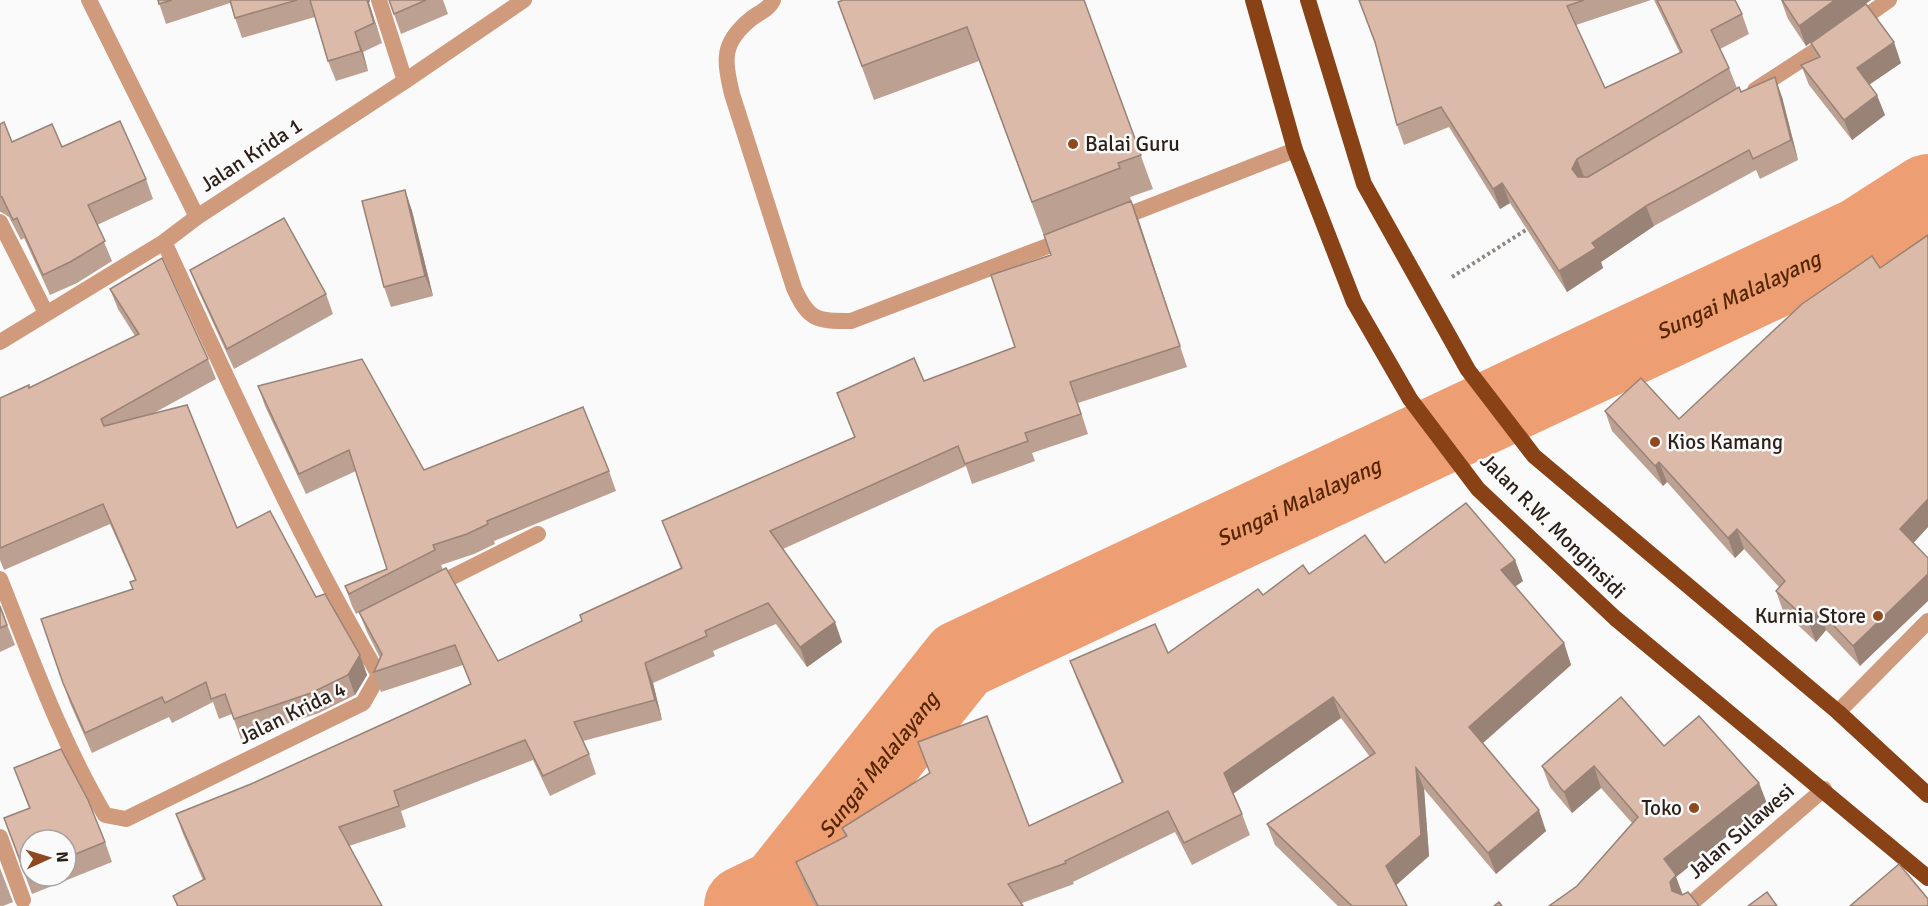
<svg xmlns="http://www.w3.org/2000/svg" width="1928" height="906" viewBox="0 0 1928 906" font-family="Signika,sans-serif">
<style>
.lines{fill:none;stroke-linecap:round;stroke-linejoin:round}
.river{stroke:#ed9e73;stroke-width:80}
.path{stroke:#8e8884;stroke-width:4;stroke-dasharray:3 3;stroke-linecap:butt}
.service{stroke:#d09a7d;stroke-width:16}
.minor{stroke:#d09a7d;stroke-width:16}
.tertiary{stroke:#d09a7d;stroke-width:16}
.trunk{stroke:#884216;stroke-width:16}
.wall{fill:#bca091;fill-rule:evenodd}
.shaded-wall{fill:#998276}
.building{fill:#dbbaa9;stroke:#998276;stroke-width:1.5}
.poi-dot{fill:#8e491f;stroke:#fafafa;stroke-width:2}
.labels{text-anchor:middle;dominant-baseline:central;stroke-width:5;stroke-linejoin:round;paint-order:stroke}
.poi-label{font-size:21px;fill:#2b1f18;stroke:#fafafa;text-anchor:start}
.street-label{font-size:21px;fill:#2b1f18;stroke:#fafafa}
.water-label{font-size:22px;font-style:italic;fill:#562503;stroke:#fafafa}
</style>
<rect width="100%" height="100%" fill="#fafafa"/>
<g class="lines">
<path class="river" id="s1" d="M744,906L779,889L961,660L1861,237L1928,194"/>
<path class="path" d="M1452,277L1529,228"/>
<g class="service">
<path d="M773,0C770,8 759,13 752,18C721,43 724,59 732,94L794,288C809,321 817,321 851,321L1069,238"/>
<path d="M1115,220L1295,150"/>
</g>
<g class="minor">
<path d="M89,0L197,217"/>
<path d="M379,0L405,81"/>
<path d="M1855,24L1889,0"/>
<path d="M1755,90L1832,40"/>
<path d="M0,222L46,313"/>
<path d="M0,579C32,659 61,741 105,815L126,819L363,703L379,675C297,536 232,388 164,242"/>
<path d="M432,587L538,534"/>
<path d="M1838,712L1928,621"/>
<path d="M0,837L23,900"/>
</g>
<g class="tertiary">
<path d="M0,342L164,242L197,217L405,81L524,0"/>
<path d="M1688,906L1824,789"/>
</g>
<g class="trunk">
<path d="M1253,0L1295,150L1354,302L1410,399L1478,489L1615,618L1928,878"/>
<path d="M1308,0L1364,184L1468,370L1534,456L1838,712L1928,795"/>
</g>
</g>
<g class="wall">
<path d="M158,0H370L369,3L382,43L363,52L368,71L336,81L328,61L315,17L242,38L230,3L166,24Z"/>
<path d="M389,0H443L448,14L401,34Z"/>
<path d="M1084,0L1153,189L1130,197L1187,367L1078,403L1088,434L1032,453L1035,461L972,484L966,466L783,549L842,642L807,667L776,624L713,651L715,656L653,683L662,720L583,741L589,754L596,774L550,796L533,760L401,811L406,827L349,846L382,906H177L173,896L203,880L183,834L176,814L251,784L470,684L463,665L381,692L374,672L380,658L367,632L359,612L356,614L352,606L345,586L387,569L356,471L306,494L265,406L258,386L424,470L609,471L616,491L494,541L495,544L474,554L441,565L443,570L498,661L582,621L681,569L662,521L854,437L837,393L924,381L1015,347L1051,255L979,61L874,100L838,2Z"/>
<path d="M1359,0H1651L1576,25L1605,88L1680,53L1654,0H1735L1742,14L1749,34L1720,49L1729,68L1737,88L1741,92L1782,97L1798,160L1760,179L1756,170L1654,226L1601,262L1603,268L1567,292L1510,203L1500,209L1449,127L1404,145L1397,125L1376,46Z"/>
<path d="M1781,0H1871L1806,46L1788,19Z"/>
<path d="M1811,43L1901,63L1869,85L1885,115L1852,140L1809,85L1801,65L1816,58Z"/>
<path d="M0,124L12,142L62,147L146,179L153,199L97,225L112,261L77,283L50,295L24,238L21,240L9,217L1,212H0Z"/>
<path d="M405,190L412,211L433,296L391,307L384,287Z"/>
<path d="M190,270L326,294L333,314L234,369L198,290Z"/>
<path d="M110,289L208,359L216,379L154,413L237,528L316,597L360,655L367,675L355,695L319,713L241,739L232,714L219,719L213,702L172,723L169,717L92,753L70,703L63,683L133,589L135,580L110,524L4,570L0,560V398L30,388L135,336L118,309Z"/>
<path d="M1605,411L1679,419L1928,527L1913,543L1860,666L1826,630L1816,642L1783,611L1776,591L1779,587L1744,549L1735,558L1667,482L1663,486L1612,431Z"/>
<path d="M1385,563L1523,581L1515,587L1564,643L1571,665L1483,743L1546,831L1496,874L1424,789L1429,856L1396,885L1407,906H1338L1275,845L1267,824L1370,757L1341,718L1233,794L1242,814L1250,835L1192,865L1175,832L1073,882L1074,884L1022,903L1023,906H815L804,884L796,862L845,837L842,828L1029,826L1122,783L1078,682L1070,661L1168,653L1263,595L1309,574Z"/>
<path d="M0,606L15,645L0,652Z"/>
<path d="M1664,746L1759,783L1767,804L1676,877L1683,895L1577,886L1632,823L1601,788L1572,813L1550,787L1542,766Z"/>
<path d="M14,768L105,842L112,862L32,894L4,818L29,808ZM30,840H66V876H30Z"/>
<path d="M0,868L13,902L3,906H0Z"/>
</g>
<g class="shaded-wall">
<path d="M367,0H370L369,3L382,43Z"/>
<path d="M1835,0H1871L1806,46L1799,26Z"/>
<path d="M355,32L363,52L368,71L361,51Z"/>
<path d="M1894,42L1901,63L1864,88L1857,68Z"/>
<path d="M1775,77L1782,97L1798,160L1791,140Z"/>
<path d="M1877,95L1885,115L1852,140L1844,120Z"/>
<path d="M1577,159L1585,179L1580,189L1572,169Z"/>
<path d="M1502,183L1510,203L1500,209L1493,189Z"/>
<path d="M405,190L412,211L433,296L425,276Z"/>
<path d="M1131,201L1139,221L1187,367L1180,346Z"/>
<path d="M1646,206L1654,226L1601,262L1603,268L1567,292L1559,271L1592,243Z"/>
<path d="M1659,462L1667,482L1663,486L1655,466Z"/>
<path d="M1928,499V527L1908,549L1900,529Z"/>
<path d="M1737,529L1744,549L1735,558L1728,538Z"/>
<path d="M1515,560L1523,581L1508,591L1501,570Z"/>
<path d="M1928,574V601L1860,666L1853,646Z"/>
<path d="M1819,610L1826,630L1816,642L1808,621Z"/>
<path d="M835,622L842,642L807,667L800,647Z"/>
<path d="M1564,643L1571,665L1477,748L1469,727Z"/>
<path d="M360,655L367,675L355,695L348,675Z"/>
<path d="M645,663L653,683L662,720L655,700Z"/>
<path d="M1333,697L1341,718L1231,795L1224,773Z"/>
<path d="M1594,766L1601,788L1572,813L1564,792Z"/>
<path d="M1416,768L1424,789L1429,856L1393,888L1386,866Z"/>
<path d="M1759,783L1767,804L1676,877L1683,896L1672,891L1664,859Z"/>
<path d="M1539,810L1546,831L1496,874L1488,853Z"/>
</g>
<g class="building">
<path d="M158,0H172L159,4Z"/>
<path d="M230,0H297L235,18Z"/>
<path d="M310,0H367L374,23L355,32L361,51L328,61Z"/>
<path d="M389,0H426L394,14Z"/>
<path d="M843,0H1084L1141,155L1118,163L1120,168L1032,202L967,27L862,66L838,2Z"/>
<path d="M1359,0H1584L1567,6L1605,88L1682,52L1657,0H1735L1742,14L1711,30L1729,68L1577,159L1572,169L1578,177H1588L1739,87L1741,92L1775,77L1791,140L1753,159L1749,150L1646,206L1592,243L1596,248L1559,271L1502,183L1493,189L1441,107L1397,125L1375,42Z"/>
<path d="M1782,0H1835L1799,26Z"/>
<path d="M1866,4L1894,42L1857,68L1877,95L1844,120L1801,65L1820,57L1811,43Z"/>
<path d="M120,121L146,179L88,205L105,241L70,262L43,275L17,218L13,220L2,197L0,196V124L4,122L12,142L52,124L62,147Z"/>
<path d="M405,190L425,276L384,287L362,201Z"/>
<path d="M1131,201L1180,346L1070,382L1081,414L1025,433L1028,441L965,464L958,446L770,531L835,622L800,647L768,603L705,631L707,636L645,663L655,700L574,722L589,754L543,776L525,740L394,791L399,806L339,827L382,906H178L173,896L205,879L176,814L251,784L471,684L455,645L374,672L382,654L359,612L446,568L498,661L582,621L580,615L682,568L662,521L855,437L837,393L914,358L924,381L1015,347L991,275L1051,255L1044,235Z"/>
<path d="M284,218L326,294L227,349L190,270Z"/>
<path d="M1928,235V499L1900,529L1928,558V574L1853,646L1819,610L1808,621L1776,591L1785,581L1737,529L1728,538L1659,462L1655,466L1605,411L1641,378L1679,419L1802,304L1872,256L1880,268Z"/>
<path d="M162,258L208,359L101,419L104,426L187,405L237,528L270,511L316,597L325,594L360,655L348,675L311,693L234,719L225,694L211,699L206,682L165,703L162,697L85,733L63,683L41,619L133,589L130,582L136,580L103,504L0,548V398L29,385V388L139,334L110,289Z"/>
<path d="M362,359L424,470L583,407L609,471L487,521L488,524L467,534L433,545L435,550L349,594L345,586L387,569L349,450L299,474L258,386Z"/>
<path d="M1466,503L1515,560L1501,570L1564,643L1469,727L1539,810L1488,853L1416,768L1421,835L1386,866L1407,906H1352L1267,824L1375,753L1333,697L1224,773L1242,814L1184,843L1168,811L1065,861L1066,863L1008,884L1023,906H818L796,862L847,836L842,828L930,773L918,742L987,716L1029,826L1123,782L1070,661L1155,624L1168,653L1258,589L1263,595L1303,565L1309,574L1365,535L1385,563Z"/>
<path d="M0,606L7,625L0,628Z"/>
<path d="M1621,697L1664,746L1699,716L1759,783L1664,859L1676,875L1670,882L1672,891L1682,895L1688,892L1699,906H1549L1577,886L1638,817L1594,766L1564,792L1542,766Z"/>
<path d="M61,749L88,800L105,842L66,858V840H30V872L25,874L4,818L30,808L14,768Z"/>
<path d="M1899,864L1928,899V906H1850Z"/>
<path d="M1767,892L1777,906H1748Z"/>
<path d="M1499,902L1502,906H1494Z"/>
</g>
<g class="poi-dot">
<circle cx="1073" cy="144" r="6"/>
<circle cx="1655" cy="442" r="6"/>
<circle cx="1878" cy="616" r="6"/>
<circle cx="1694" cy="808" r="6"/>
</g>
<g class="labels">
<g class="poi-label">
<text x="1085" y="144">Balai Guru</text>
<text x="1667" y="442">Kios Kamang</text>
<text x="1866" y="616" text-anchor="end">Kurnia Store</text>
<text x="1682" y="808" text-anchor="end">Toko</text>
</g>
<g class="street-label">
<text transform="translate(251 155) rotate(-33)">Jalan Krida 1</text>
<text transform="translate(1553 526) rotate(45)">Jalan R.W. Monginsidi</text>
<text transform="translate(292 713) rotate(-26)">Jalan Krida 4</text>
<text transform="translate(1741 831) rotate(-41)">Jalan Sulawesi</text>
</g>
<g class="water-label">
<text stroke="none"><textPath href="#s1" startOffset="1190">Sungai Malalayang</textPath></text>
<text stroke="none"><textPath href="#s1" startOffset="704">Sungai Malalayang</textPath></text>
<text stroke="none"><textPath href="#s1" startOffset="198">Sungai Malalayang</textPath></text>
</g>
</g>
<g transform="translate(48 858) rotate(86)"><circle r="28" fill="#fafafa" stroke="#a7a2a0" stroke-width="1.5"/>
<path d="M0-4.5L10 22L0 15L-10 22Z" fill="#8e491f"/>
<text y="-9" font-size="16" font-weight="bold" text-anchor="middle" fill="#2b1f18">N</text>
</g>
</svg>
